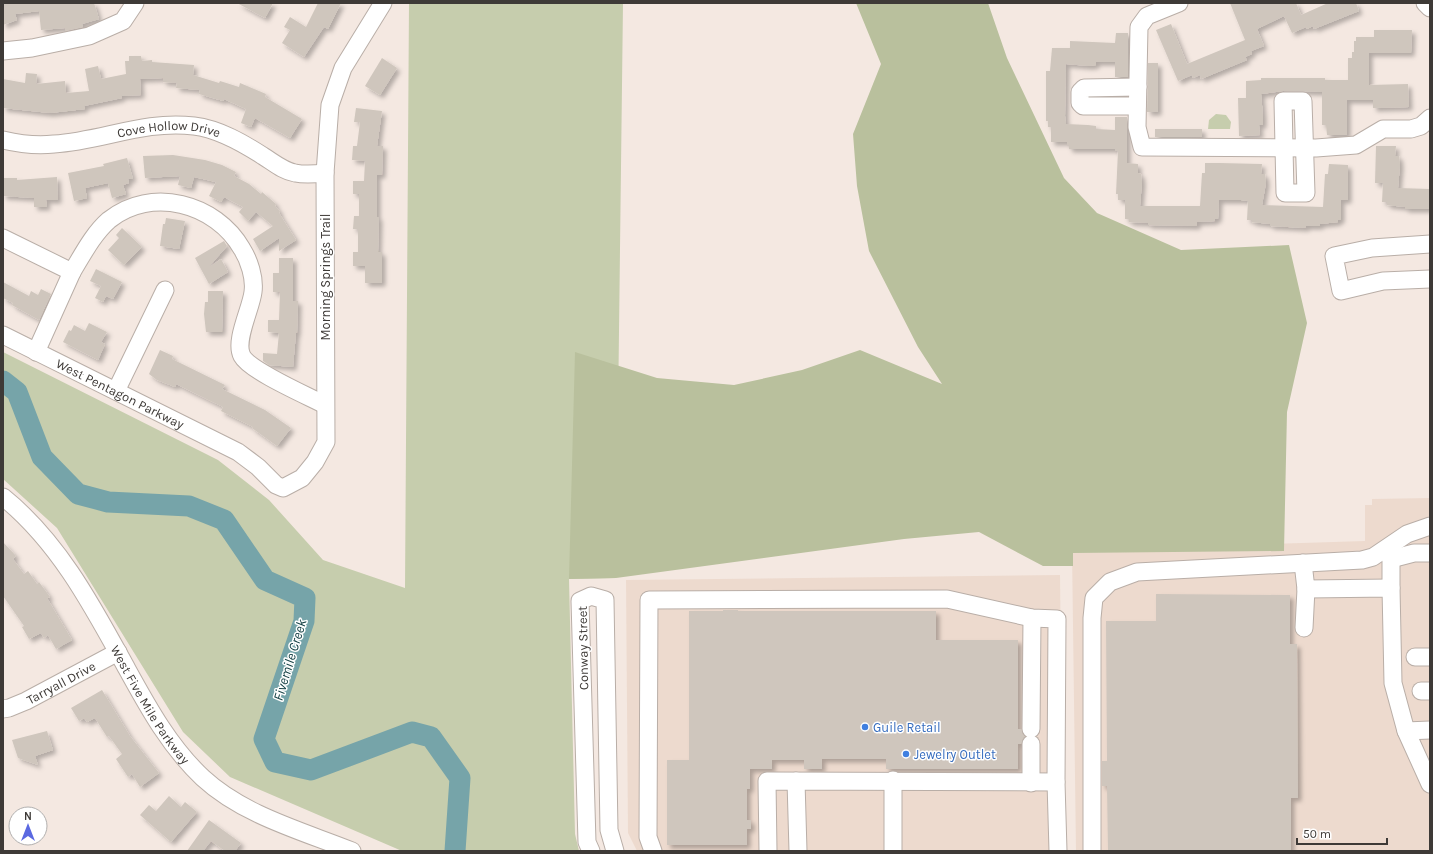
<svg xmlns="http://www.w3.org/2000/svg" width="1433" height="854" viewBox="0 0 1433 854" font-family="Karla,sans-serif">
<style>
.built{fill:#eddace}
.green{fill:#c6cdad}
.forest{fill:#b9c09d}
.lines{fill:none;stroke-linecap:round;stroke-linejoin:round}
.river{stroke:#76a4a9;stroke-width:21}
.building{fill:#cfc6bd;filter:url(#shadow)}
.minor-casing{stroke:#b9aea7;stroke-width:19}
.minor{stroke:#fff;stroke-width:17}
.shop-dot{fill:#3f7fe0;stroke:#fff;stroke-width:1.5}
.labels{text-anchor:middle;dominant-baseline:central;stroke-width:3;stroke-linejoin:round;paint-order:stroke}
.street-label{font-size:13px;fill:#3e3a37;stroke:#fff}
.shop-label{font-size:13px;fill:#366cbe;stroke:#fff;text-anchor:start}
.water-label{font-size:14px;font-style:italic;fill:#144044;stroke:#fff}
</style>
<defs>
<filter id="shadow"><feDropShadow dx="3.5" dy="3.5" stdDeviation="2" flood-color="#0004"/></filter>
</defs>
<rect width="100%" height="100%" fill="#f4e8e1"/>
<g class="built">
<path d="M1430,498V851H1076L1072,550L1365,541V505H1372V499Z"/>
<path d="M1060,575L1063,851H637L628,833L626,580Z"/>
</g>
<g class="green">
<path d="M409,3H623L616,578L569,579L575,834L579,851H402L230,777L183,732L57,528L3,479V352L218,460L269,500L323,560L405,588Z"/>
<path d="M1216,114L1226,115L1231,122L1230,129H1208L1209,120Z"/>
</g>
<path class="forest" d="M856,3H988L1007,58L1064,178L1097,213L1181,250L1289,245L1307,323L1287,412L1284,551L1073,553V566H1043L979,532L904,539L616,578L569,579L575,352L657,378L734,385L802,370L860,350L942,384L918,347L869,251L857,186L853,134L881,64Z"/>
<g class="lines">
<path class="river" d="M3,381L17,392L42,457L78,494L108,502L189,506L224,520L265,580L305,598L304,621L264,739L275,762L311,770L412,732L431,737L460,778L455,851"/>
</g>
<g class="building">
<path d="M3,3H94L99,19L82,24L83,27L65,31V28L41,30L39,11L15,14L17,20L3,25Z"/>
<path d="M237,3H273L265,18Z"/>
<path d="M318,3H341L328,29L324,27L304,57L282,43L290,30L284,27L290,17L306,27Z"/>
<path d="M1230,3H1296L1301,15L1328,3H1356L1359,11L1314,29L1313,26L1307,29L1306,27L1292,33L1284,16L1257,29L1264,46L1251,51L1252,54L1245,57L1247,60L1201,79L1200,75L1193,78L1192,75L1178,81L1156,30L1171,24L1187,64L1245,40Z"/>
<path d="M1374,30H1412L1411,53H1369V85L1408,84L1409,107L1373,108V100H1347V135H1327L1326,125H1322V92L1283,91L1261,94L1263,116V125H1259L1260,135L1239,136L1238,98H1246V81L1261,80V78H1325V80H1348V58H1352V52H1354V41H1356V37H1374Z"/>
<path d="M1116,33H1128V77H1115V62H1096V65L1089,66L1066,64L1065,116L1066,124L1088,125L1096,126V129L1115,130V117H1127V163L1138,164V173L1141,174L1142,182L1140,206H1200L1202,173H1205V163H1219L1262,164L1261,174H1265L1266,183L1262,205L1323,207L1325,174H1328L1329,164L1348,165V200H1341V220H1338V222L1320,224V226H1306V228L1270,226V224L1252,222V220H1247L1248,201L1241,200H1219L1218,219H1215V221L1197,222V226L1148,225V223L1129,222V219H1125V200H1118V194H1116L1118,151H1115V149H1069V145H1067V142H1051V127H1048V121H1046V71H1050L1052,48H1070V41L1115,43Z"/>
<path d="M129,56H141L142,61L152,60V62L194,65L193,75L219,83L220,81L239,87L240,83L266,94L265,97L302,119L290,138L255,118L251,127L241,123L246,109L224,99L223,101L199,94L200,90L176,88L177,83L163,82V78L140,79L141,95L121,96L122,98L84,106L85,109L50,113L3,108V79L25,83L26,73L37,74L36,84L65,81L66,93L89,91L85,69L98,66L101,79L126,74L125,61H129Z"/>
<path d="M382,58L397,68L380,95L365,86Z"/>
<path d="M1148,63H1158V112H1147Z"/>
<path d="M356,108L382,111L377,146H383L382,175H377V217H379L378,252H382V283H365V266H353V252H358V229H353L354,216H359V194H353V181H364L365,161L352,160L353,146H357L360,122H354Z"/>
<rect x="1155" y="129" width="47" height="8"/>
<path d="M1376,146H1396L1395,156H1399L1400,165L1398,188L1430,189V209H1405V207L1387,205V202H1382L1383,183H1375Z"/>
<path d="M173,155L205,160L222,165L236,172L234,176L249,184L261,194L262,192L276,204L275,206L280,211L279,213L296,240L279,251V238L260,251L253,239L273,226L256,212L248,221L239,212L243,207L224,197L221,202L209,196L216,182L194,177L191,188L178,185L180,176L145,178L143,156Z"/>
<path d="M127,158L133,179H128L129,183L123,185L126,194L112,198L108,183L85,188L87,198L74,201L68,173L104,166L103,164Z"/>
<path d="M57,177L58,200H46L47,207H34V198L3,196V178H17V180Z"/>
<path d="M166,218L185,221L179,249L160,246L163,224H165Z"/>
<path d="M122,228L142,247L124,265L108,250L119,238L116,235Z"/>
<path d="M224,241L227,246L208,268L221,259L228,272L209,284L195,258Z"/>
<path d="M279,258H293V301H298L297,333H296L293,367L269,365L263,361V353L277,354L279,333L268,332V320H279L280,292H273V273H279Z"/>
<path d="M96,269L122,282L113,299L106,296L103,302L95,298L101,286L90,281Z"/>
<path d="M3,282L29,296L31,291L38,295L41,289L51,294L39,320L12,305L13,303L3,298Z"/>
<path d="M208,291H223L222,332H206L204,314L205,302H208Z"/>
<path d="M89,323L107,332L101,342L105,344L98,360L63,342L69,330L71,331L74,325L85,331Z"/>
<path d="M160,350L173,356L172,359L225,385L222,389L265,410L291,428L277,446L252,428L253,427L221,411L223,407L176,384L175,387L157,380L149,374Z"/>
<path d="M3,542L16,556L13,559L24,574L28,571L37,584L39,582L50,597L47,598L72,640L56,649L48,635L44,638L41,633L29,639L22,627L24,626L3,596Z"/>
<path d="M1156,594L1290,595V644H1297L1298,798H1291V851H1108L1107,786H1102V761H1107L1106,621H1156Z"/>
<path d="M723,610H738V611H936V640H1018V729H1021L1025,737L1021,744H1018V769H886V759H822V769H804V760H772V769H750V789H747V820H751V829H747V845H667V760H689V611H723Z"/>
<path d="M102,690L130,736L159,773L140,787L132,774L128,777L116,759L122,754L109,736L107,737L95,718L87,722L84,718L79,721L71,708Z"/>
<path d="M47,731L53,750L35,756L38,765L18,758L12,740Z"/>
<path d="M169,796L181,807L185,802L197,812L171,842L140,815L149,805L156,811Z"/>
<path d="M209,820L241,843L235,851H225L211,841L203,851H187Z"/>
</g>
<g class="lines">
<defs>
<g id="minor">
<path d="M1179,3L1147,16L1139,27L1137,127L1142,147L1316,148L1356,145L1383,129H1411L1421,126L1430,118"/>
<path d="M1425,3L1430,8"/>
<path d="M3,51L32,48L89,36L123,21L135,3"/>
<path d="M1283,101H1303L1306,193H1285Z"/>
<path d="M1137,106H1083L1080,103V92L1084,88L1138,87"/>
<path id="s1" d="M3,140C20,144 37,146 54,144C103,141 143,120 194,126C219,129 243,143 263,156C273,162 283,171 295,173C305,175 316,174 325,173"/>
<path d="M3,238L72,272L36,352"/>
<path d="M1430,244L1372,248L1334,256L1341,291L1383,281L1430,279"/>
<path d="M72,272C83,254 93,234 109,220C151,186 216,203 242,249C249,260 255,278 253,292C251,309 234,341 242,356C250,371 308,396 325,405"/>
<path id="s2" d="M3,335L238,452L258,467L276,485L283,488L302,478L315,462L326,442L325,173L330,105L343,68L383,3"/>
<path d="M116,391L165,290"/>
<path id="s3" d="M3,497C59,542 93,607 127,669C149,709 170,747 203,778C243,815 302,831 352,851"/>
<path d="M1391,546V588"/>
<path d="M1391,559L1414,553H1430"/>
<path d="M1303,563L1306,589L1391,588L1393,683L1406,731L1430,784"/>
<path d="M1304,628L1306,589"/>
<path d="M1415,657H1430"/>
<path d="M1421,691H1430"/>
<path id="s4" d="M3,709L9,708L26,701L118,652"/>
<path d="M1031,729L1032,618"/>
<path d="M1406,731L1430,730"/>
<path d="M1031,744V783"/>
<path d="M893,780V851"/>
<path d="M796,781L798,851"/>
<path d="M591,851L587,842L580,601L591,596L605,600L609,830L615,851"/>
<path d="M653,851L648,837L649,600L947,599L1032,618L1057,619L1056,782L1058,851"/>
<path d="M768,851L767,781L1056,782"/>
<path d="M1092,851V618L1094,598L1110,582L1137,572L1362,560L1373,557L1407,534L1430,526"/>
</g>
</defs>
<use href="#minor" class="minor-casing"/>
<use href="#minor" class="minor"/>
</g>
<g class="shop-dot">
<circle cx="865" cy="727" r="4"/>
<circle cx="906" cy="754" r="4"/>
</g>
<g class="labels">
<g class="street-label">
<text stroke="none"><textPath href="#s1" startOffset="168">Cove Hollow Drive</textPath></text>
<text transform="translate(325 277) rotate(-90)">Morning Springs Trail</text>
<text stroke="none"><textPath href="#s2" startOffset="131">West Pentagon Parkway</textPath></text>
<text transform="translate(583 648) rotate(-91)">Conway Street</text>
<text stroke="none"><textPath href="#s4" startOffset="64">Tarryall Drive</textPath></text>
<text stroke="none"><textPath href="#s3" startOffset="256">West Five Mile Parkway</textPath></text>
</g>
<g class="shop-label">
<text x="873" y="727">Guile Retail</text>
<text x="914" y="754">Jewelry Outlet</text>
</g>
<g class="water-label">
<text transform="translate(290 660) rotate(-73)">Fivemile Creek</text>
</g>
</g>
<rect width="1433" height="854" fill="none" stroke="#3e3a37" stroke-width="8"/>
<g transform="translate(28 826)"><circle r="19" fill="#ffffff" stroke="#b2b0af"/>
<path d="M0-3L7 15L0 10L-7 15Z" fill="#5b69e1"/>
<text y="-6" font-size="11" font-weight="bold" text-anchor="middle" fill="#3e3a37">N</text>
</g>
<path d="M1297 838v6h90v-6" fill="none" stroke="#3e3a37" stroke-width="2"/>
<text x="1303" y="838" font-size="12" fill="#3e3a37" stroke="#ffffff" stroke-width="3" paint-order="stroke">50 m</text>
</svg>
